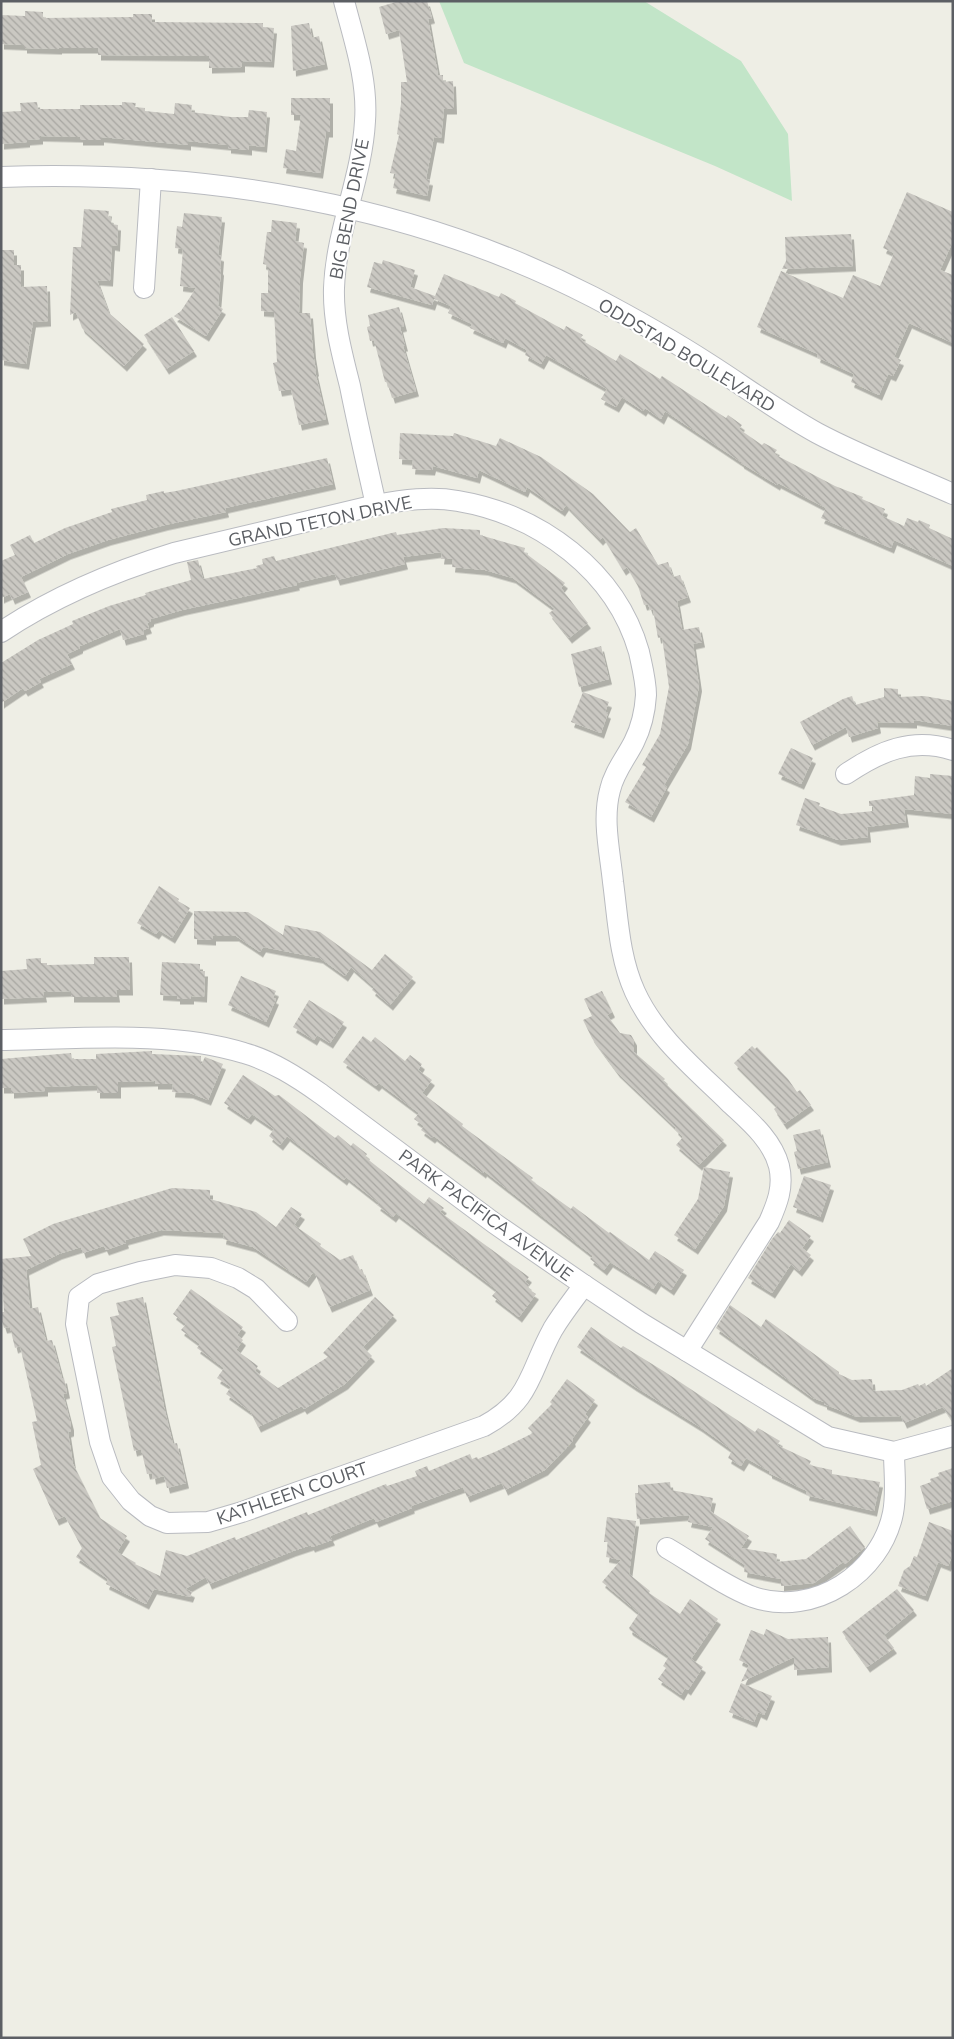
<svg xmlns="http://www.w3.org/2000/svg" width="954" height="2039" viewBox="0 0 954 2039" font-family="Mulish,sans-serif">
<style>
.grass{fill:#c2e5c8}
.building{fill:url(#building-back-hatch);filter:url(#shadow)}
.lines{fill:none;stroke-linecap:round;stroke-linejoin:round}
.minor-casing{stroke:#b9bbc0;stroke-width:22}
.minor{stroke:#fff;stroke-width:20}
.labels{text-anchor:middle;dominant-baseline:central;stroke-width:4;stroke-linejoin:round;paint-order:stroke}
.street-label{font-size:18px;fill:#5c5f64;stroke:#fff}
</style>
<defs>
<pattern id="building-back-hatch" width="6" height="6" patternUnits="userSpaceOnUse" patternTransform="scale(1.25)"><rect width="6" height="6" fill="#cac8c2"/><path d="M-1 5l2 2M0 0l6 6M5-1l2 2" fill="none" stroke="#a7a6a1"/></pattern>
<filter id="shadow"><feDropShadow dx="3" dy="5.5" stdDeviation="0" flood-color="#0004"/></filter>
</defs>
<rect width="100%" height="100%" fill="#eeeee5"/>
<path class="grass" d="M439,1H644L741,61L788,134L792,201L715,166L464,63Z"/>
<g class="building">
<path d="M399,1H427L432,18L428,19L438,75H443V82L453,81L454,109H444L441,138L434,137L426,179L430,180L427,196L393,188L396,174L390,173L399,135L397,134L401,104V82H407L399,30L386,34L379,7Z"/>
<path d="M25,11L43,12V18L133,17V14H152V22L263,23V27L274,28L271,62L242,61V67L209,68V56L98,55V48H59V49L24,48V45L1,44V15L25,16Z"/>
<path d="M309,23L312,38L319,36L325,64L293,71L291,26Z"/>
<path d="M291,98H330V132H326L320,173L283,168L286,149L296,151L301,115H291Z"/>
<path d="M37,102L38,109H80V105H122V102L136,103L135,107L145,108V111L174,114L175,103L192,105L191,112L231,117H248L249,110L267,112L264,147L249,145V150L228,148V145L188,141V145L101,137V140H80V137L40,136V139L27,140V142L1,144L2,112L21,111L20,103Z"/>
<path d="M907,192L953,212V241L940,270L953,275V343L909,323L894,357L901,360L893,376L888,374L879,395L851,382L854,374L817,357L818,354L757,327L781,271L843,298L853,275L880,286L894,253L883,248Z"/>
<path d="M84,209L109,211L108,217L111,218V224L118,225L117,246L112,245L110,281L97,280L109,313L144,344L124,366L82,328L76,312L70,315L73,247H81Z"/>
<path d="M184,213L222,217L218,255L221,256L220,269L221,270L218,306L223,309L206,336L174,316L181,311L196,288L180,286L183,249L175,248L177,226L182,227Z"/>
<path d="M272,220L297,223L295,241L304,243L300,278L299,313H310L313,353L316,371H315L326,419L299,425L291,389L279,391L273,363L277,362L274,312L261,311V293H268V267L267,265L263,264L267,232H271Z"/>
<path d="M851,234L853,266L782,269L786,261L785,237Z"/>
<path d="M1,250H14V265H21V287L47,286L48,321L33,322L26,364L1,360Z"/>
<path d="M383,260L415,270L410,287L435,296L444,274L499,297L501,293L516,301L515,303L564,330L566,326L583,335L580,339L616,361L620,354L660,379L662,376L726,418L728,415L742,425L739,429L762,445L764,443L777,450L774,454L835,486L863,497L862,499L885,509L882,516L904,526L907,518L918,522L919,520L930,525L929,528L953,539V566L894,540L891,548L821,518L826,508L778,483L777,485L741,463V462L665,411L661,419L645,408L643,411L622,397L616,407L601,399L607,389L546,355L541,364L525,355L527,350L505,338L503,343L470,328L472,324L448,313L451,306L434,299L432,305L367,287L374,262L382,264Z"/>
<path d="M399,307L404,326L400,327L405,346H403L416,391L392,398L387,382H385L374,340L370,341L367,327L370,326L368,315Z"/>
<path d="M172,317L194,351L166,369L144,335Z"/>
<path d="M400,433L453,436L454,433L496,446L500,438L541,457L593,494L630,532L636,528L658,565L668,562L673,577L680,575L688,597L677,601L682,630L699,627L702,642L693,644L699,686L688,744L664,785L667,787L651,817L625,802L646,767L642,765L660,734L669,687L662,637L658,638L653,609L650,610L648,604L644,605L638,586L627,567L623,570L603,537L600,540L566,505L562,511L527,487L525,492L479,470L477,478L433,466L432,470L412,469L413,460L399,459Z"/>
<path d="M327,458L333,484L225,508L226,512L165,525L108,540L68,554L21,577L28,592L12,599L10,594L1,598V561L15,555L10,545L30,535L34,543L65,528L112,512L111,509L147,500L146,495L164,491V493L176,491Z"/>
<path d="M443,528L480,530V535L525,548L524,552L565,583L561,588L588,623L569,638L549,613L555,609L513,578L485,570L452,567L453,559H441L442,552L403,557L405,564L337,580L335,574L296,583L297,585L182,610L151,619V621L147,623L149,628L143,630L144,634L123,640L120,629L80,646V648L67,654L72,664L39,679L41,682L25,691L23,688L1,703V663L38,640L73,624L72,621L109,606L146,595L145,593L191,580L187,562L198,560L203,579L257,568L256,566L263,564L262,559L274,556L276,561L396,532L397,535Z"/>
<path d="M601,646L609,679L579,687L571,654Z"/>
<path d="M884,688L898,689V697L924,696L953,701V726L914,720V723L877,722L878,728L849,737L846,727L812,745L800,722L843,699L852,696L855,705L884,697Z"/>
<path d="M583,692L609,702L605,712L608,713L601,733L571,722Z"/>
<path d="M791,748L813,758L801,784L778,774Z"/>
<path d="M930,774L953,776V814L904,809L906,822L867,827L868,837L838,840L796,825L805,798L820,803L819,806L841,814L874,811L873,806H869V801L914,795L915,776L930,778Z"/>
<path d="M159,886L179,899L178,901L190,908L172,938L159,930L156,934L137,923Z"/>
<path d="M194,911L248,912L283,935L285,925L320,932L372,970L385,954L413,977L390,1005L372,990L374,987L351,967L345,976L320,958L263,947L260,952L236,936H213V940L194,939Z"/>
<path d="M94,957H129L130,990H116L117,997H71V991L43,992L44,997L1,999V971L27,969L26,959L41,958V963H47V965L94,964Z"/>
<path d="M162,962L200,964V971H205L204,997L191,996V999H177V996L160,995Z"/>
<path d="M241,976L276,991L273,998L276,999L266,1022L228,1005Z"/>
<path d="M602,991L612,1012L607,1015L620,1033L631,1035L634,1040V1052L665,1079L663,1081L724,1140L699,1165L676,1145L683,1137L675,1129L676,1128L617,1072L592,1038L583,1020L592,1016L584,999Z"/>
<path d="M309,1000L344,1022L330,1043L317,1035L314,1040L293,1027Z"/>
<path d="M363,1036L371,1042L375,1037L405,1061L410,1055L422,1064L418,1070L432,1080L422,1093L463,1124L462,1126L533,1178L531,1180L571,1209L573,1206L609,1233L610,1232L649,1260L655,1251L684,1270L671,1290L658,1281L653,1289L610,1262L604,1270L590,1259L593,1256L484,1171L483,1173L434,1136L432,1138L421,1130L424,1126L414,1119L419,1113L379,1083L376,1086L343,1062Z"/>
<path d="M752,1046L755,1049L757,1047L788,1079L797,1092L800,1090L811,1105L784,1124L774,1109L777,1106L734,1063Z"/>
<path d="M152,1051V1054L201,1056V1065L205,1057L223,1064L208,1100L190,1093L172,1092L173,1084H155V1081L118,1082V1093H97V1085L45,1087V1091L11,1093V1088H1V1059L71,1053L72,1059H96V1054Z"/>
<path d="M243,1075L275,1096L279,1095L335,1138L338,1135L351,1146L353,1143L367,1154L365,1157L424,1204L429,1197L444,1208L440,1212L529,1277L525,1282L529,1285L527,1288L536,1294L519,1317L492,1296L497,1290L396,1213L393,1217L377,1205L379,1203L346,1177L344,1180L287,1136L280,1145L269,1136L274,1129L252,1114L248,1119L224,1103Z"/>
<path d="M820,1129L828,1162L798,1169L794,1152L797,1151L793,1135Z"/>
<path d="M704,1167L730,1172L724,1206L695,1249L674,1235L698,1199Z"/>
<path d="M804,1176L831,1185L820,1217L793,1207Z"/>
<path d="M172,1188L210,1190V1199L256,1212L276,1227L291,1207L302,1214L294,1225L321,1244L320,1246L340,1260L353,1255L359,1270L362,1269L370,1290L329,1307L314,1271L306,1282L253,1247L223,1239L224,1233L161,1230L125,1240L126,1243L106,1250L104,1246L83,1253L81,1247L59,1254L26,1270L30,1309L38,1307L46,1341L52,1340L62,1378H64L67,1393L63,1394L71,1425V1431L68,1432L73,1464L100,1518L127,1536L117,1552L136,1563L135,1564L160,1576L166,1550L187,1556L235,1537L236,1540L307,1512L308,1515L386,1484L387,1486L417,1476L415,1471L427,1466L429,1471L470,1454L472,1459L477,1457L478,1459L497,1451L533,1433L528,1428L552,1404L550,1402L567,1379L595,1400L585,1414L588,1417L572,1439L573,1441L545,1470L505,1490L502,1483L467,1497L463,1487L411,1506L412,1508L376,1522L374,1518L330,1536L332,1540L312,1547L311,1545L293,1551L209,1584L206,1577L185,1589L192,1592L190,1597L154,1589L146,1604L106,1584L108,1579L76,1557L82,1548L65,1516L56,1520L33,1469L41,1465L32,1422L37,1421L20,1346L15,1348L10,1327L4,1328L1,1318V1312H4L1,1259L31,1256L23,1239L53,1224Z"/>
<path d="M789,1220L811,1236L802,1248L811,1255L799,1271L791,1264L772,1293L748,1278L772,1239L778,1232L780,1233Z"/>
<path d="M191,1289L243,1327L237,1335L243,1340L236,1350L258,1366L255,1371L278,1388L328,1357L323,1353L375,1297L394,1315L363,1347L372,1356L345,1384L304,1409L302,1406L258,1427L250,1411L226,1394L231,1387L217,1378L224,1368L197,1348L200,1344L181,1330L186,1324L173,1314Z"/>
<path d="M143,1297L164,1407L173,1444L177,1443L186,1483L167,1488L164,1476L153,1479L152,1473L147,1474L141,1449L134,1451L112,1347L116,1346L110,1317L119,1315L116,1303Z"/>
<path d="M730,1305L761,1327L766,1319L839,1372V1374L852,1380L872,1379L873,1391L902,1390L918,1384L919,1386L925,1383L926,1386L953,1368V1422L943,1407L904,1423L901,1416L857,1417L824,1404V1402L813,1398L716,1328Z"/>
<path d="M591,1327L621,1348L623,1346L665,1372L755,1432L758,1428L780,1441L777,1445L811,1461L809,1465L832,1470V1474L880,1482L874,1511L806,1495L807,1491L769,1473V1471L746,1458L741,1466L728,1458L732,1450L700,1427L634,1386L577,1347Z"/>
<path d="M953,1468V1501L927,1509L920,1486L931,1482L930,1479L939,1476L938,1473Z"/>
<path d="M670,1482L671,1490L713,1498L710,1511L749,1536L741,1548L777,1554L776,1562L806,1559L850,1526L865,1547L845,1564L843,1562L814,1583L781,1586V1579L744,1572L745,1565L705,1539L713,1527L688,1522L690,1515L637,1519L635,1493H638V1485Z"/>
<path d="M607,1517L636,1521L629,1574L650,1591L649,1593L680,1614L690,1599L718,1619L691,1659L703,1667L688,1690L685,1688L681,1695L658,1679L666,1668L663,1666L669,1656L630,1630L629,1628L639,1613L602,1582L621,1560L606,1557L608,1542H604Z"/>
<path d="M929,1522L953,1531V1554L948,1566L938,1562L925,1596L898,1586L904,1570L910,1566L914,1556L917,1557Z"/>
<path d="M897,1589L914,1610L884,1635L894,1648L867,1667L842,1632Z"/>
<path d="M766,1629L788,1639L828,1637L829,1667L794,1670V1657L741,1682L749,1665L739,1660L751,1630L764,1635Z"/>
<path d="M741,1683L772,1696L764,1715L758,1712L754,1722L729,1712Z"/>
</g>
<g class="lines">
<defs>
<g id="minor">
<path d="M344,1C354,40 368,80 365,121C362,178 336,231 334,288C333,321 342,354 350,386C358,426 367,465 376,505"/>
<path d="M1,177C205,170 411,203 593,297C633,318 672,340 709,364C745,387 779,412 817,433C860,456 908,474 953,494"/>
<path d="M144,288L151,179"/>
<path d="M1,632C55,596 112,572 174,553L376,505C403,500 431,496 458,501C540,515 616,571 639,652C642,666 646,681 646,695C645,712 641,728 634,742C626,758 614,772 610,790C602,820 610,852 613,882C618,919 619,957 635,992C655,1036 694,1068 729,1102C748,1120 772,1139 779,1166C784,1187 777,1204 769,1222L687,1351"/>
<path d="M846,774C880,751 912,737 953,750"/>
<path d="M1,1040C79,1039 170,1030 244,1053C272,1061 297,1077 321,1094L494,1223L584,1285L641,1323L828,1437L894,1452L953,1436"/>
<path d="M287,1321L256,1289L238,1278L211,1268L175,1265L140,1272L98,1284L79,1297L76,1324L100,1442L112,1477L131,1501L150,1516L167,1523L208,1522L242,1512L484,1426C532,1400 529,1372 553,1329C562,1314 574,1299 584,1285"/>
<path d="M667,1548C693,1563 726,1587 753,1597C814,1618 881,1573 893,1513C897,1493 894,1471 894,1452"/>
</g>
</defs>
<use href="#minor" class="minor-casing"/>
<use href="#minor" class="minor"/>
</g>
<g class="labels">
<g class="street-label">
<text transform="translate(349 209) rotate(-79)">BIG BEND DRIVE</text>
<text transform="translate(687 355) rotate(31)">ODDSTAD BOULEVARD</text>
<text transform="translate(320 521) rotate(-12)">GRAND TETON DRIVE</text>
<text transform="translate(486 1215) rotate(36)">PARK PACIFICA AVENUE</text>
<text transform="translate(292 1493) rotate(-19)">KATHLEEN COURT</text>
</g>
</g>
<rect width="954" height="2039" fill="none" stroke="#5c5f64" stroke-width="5"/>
</svg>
